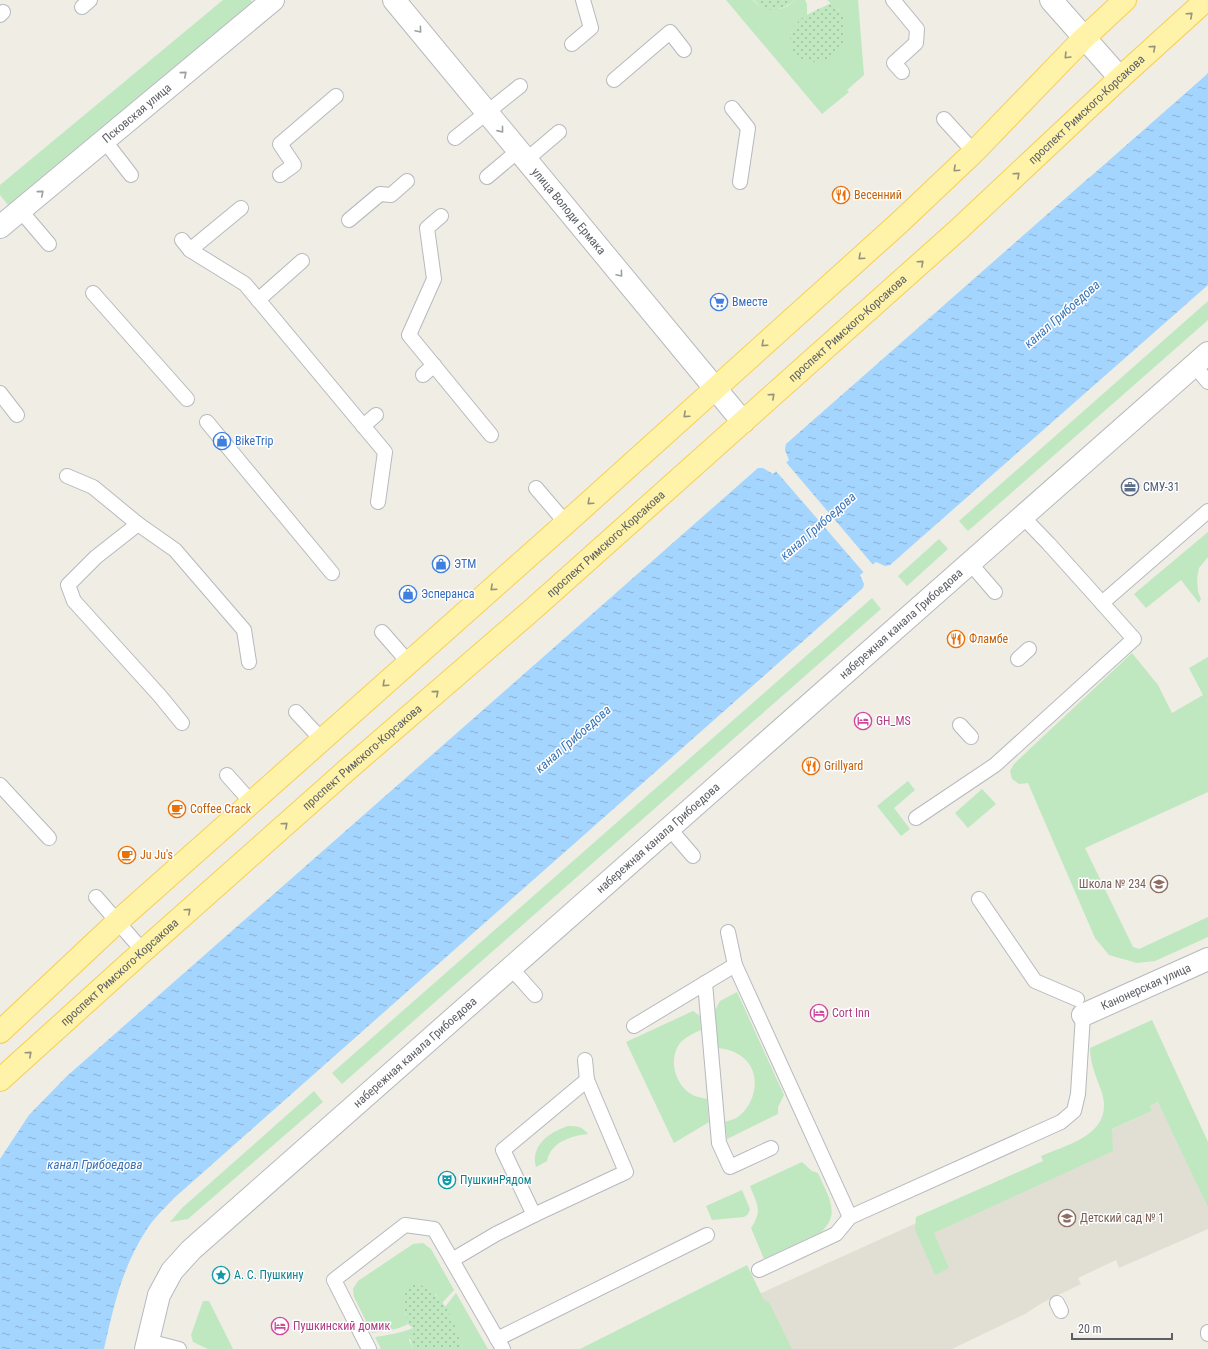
<svg xmlns="http://www.w3.org/2000/svg" width="1208" height="1349" viewBox="0 0 1208 1349" font-family="'Roboto Condensed',sans-serif">
<style>
.education{fill:#e1dfd4}
.green{fill:#bfe8c0}
.park{fill:url(#park-dots)}
.water{fill:url(#water-ripples)}
.pier{fill:#efede4}
.lines{fill:none;stroke-linecap:round;stroke-linejoin:round}
.lane-casing{stroke:#b6b9be;stroke-width:16}
.street-casing{stroke:#b6b9be;stroke-width:24}
.primary-casing{stroke:#f7ce54;stroke-width:24}
.lane{stroke:#fff;stroke-width:14}
.street{stroke:#fff;stroke-width:22}
.primary{stroke:#fff3a9;stroke-width:22}
.oneway{stroke:#95937d}
.oneway2{stroke:#9d9fa3}
.labels{text-anchor:middle;dominant-baseline:central;stroke-width:3;stroke-linejoin:round;paint-order:stroke}
.street-label{font-size:12px;fill:#5c5f65;stroke:#fff}
.food-label{font-size:12px;fill:#c56008;stroke:#fff;text-anchor:start}
.shop-label{font-size:12px;fill:#366cbe;stroke:#fff;text-anchor:start}
.service-label{font-size:12px;fill:#4e5e75;stroke:#fff;text-anchor:start}
.hotel-label{font-size:12px;fill:#b23c85;stroke:#fff;text-anchor:start}
.education-label{font-size:12px;fill:#785e54;stroke:#fff;text-anchor:end}
.culture-label{font-size:12px;fill:#0d838f;stroke:#fff;text-anchor:start}
.water-label{font-size:13px;font-style:italic;fill:#3b74b6;stroke:#fff}
</style>
<defs>
<pattern id="park-dots" width="8" height="8" patternUnits="userSpaceOnUse"><rect width="8" height="8" fill="#bfe8c0"/><path d="M2 2h.1M6 6h.1" fill="none" stroke="#9ebfa0" stroke-width="1.8" stroke-linecap="round"/></pattern>
<pattern id="water-ripples" width="26" height="14" patternUnits="userSpaceOnUse"><rect width="26" height="14" fill="#a4d5ff"/><path d="M2 4q2-2 4 0t4 0M15 11q2-2 4 0t4 0" fill="none" stroke="#89b0d2"/></pattern>
</defs>
<rect width="100%" height="100%" fill="#efede4"/>
<path class="education" d="M1159,1102L1208,1208V1229L1119,1268L1116,1260L1078,1278L1081,1284L1042,1303L1025,1314L952,1349H771L748,1299L1054,1161L1052,1157L1152,1111L1150,1106Z"/>
<g class="green">
<path d="M223,0H251L252,2L8,205L0,195V185Z"/>
<path d="M726,0H753L758,5L780,9L788,6L795,0H805L807,4V15L797,23L791,33L840,11L827,0H858L864,75L847,90L849,92L822,114Z"/>
<path d="M1208,301V320L968,531L959,521Z"/>
<path d="M1208,532V557L1199,568L1197,578L1198,592L1201,599L1199,603L1181,580L1146,608L1134,594Z"/>
<path d="M939,539L948,549L907,586L898,576Z"/>
<path d="M872,598L881,609L342,1084L332,1073Z"/>
<path d="M1132,653L1158,685L1172,713L1203,695L1189,668L1208,657V792L1085,848L1133,947L1139,949L1208,917V937L1155,961L1137,963L1109,955L1095,938L1028,783L1019,784L1012,779L1010,771L1014,764Z"/>
<path d="M908,781L915,790L894,808L910,829L901,836L877,806Z"/>
<path d="M982,789L996,804L968,828L955,813Z"/>
<path d="M737,992L784,1095L778,1107V1114L727,1139L725,1122C730,1120 736,1119 739,1116C757,1102 762,1070 741,1056C734,1051 727,1049 718,1048L715,1010L720,1001Z"/>
<path d="M693,1011L700,1016L701,1030C693,1033 686,1037 680,1043C667,1060 676,1088 695,1096C698,1097 703,1098 707,1099L709,1122L674,1143L626,1042Z"/>
<path d="M1152,1020L1208,1142V1208L1158,1102L1150,1106L1152,1111L1112,1129L1113,1151L934,1233L949,1268L935,1275L915,1230L916,1217L1043,1161L1041,1156C1069,1144 1114,1134 1102,1093C1097,1078 1090,1064 1090,1048Z"/>
<path d="M314,1091L323,1102L188,1219L170,1222L182,1208Z"/>
<path d="M568,1126C577,1126 582,1126 588,1134C570,1136 551,1142 547,1161L536,1167C530,1145 550,1132 568,1126Z"/>
<path d="M802,1162L812,1171L818,1173C827,1195 842,1213 821,1232L764,1259L751,1228C763,1210 757,1205 750,1186Z"/>
<path d="M742,1190L750,1209L748,1214L744,1217L712,1220L706,1206Z"/>
<path d="M423,1243L431,1249L454,1290L442,1303L436,1294L405,1313L408,1324C397,1330 385,1331 372,1333L354,1297L353,1289L358,1281L413,1244Z"/>
<path d="M747,1265L764,1300L769,1302L792,1349H580Z"/>
<path d="M456,1293L488,1349H463L455,1328L445,1307Z"/>
<path d="M203,1301H209L233,1349H208L193,1342L191,1335Z"/>
<path d="M413,1328L409,1340L413,1349H381L375,1337C388,1335 401,1333 413,1328Z"/>
</g>
<g class="park">
<path d="M754,0H795C782,11 766,15 754,0Z"/>
<path d="M831,3C843,13 846,19 845,34C845,42 839,50 833,54C830,57 826,60 823,61C798,67 780,44 797,23C804,14 820,9 831,3Z"/>
<path d="M418,1284C445,1293 455,1324 463,1349H413C410,1340 409,1336 413,1328L408,1324C405,1311 400,1297 410,1285Z"/>
</g>
<path class="water" d="M1208,73V285L890,565L885,566L876,562L860,575L864,584L863,588L173,1199C165,1208 154,1218 147,1229C122,1267 114,1305 104,1349H0V1159L29,1115L67,1076L758,468H763L773,474L789,460L785,450L786,444Z"/>
<g class="pier">
<path d="M1204,73L1206,75L1090,177L1088,176Z"/>
<path d="M785,461L874,566L865,574L775,470Z"/>
</g>
<g class="lines">
<defs>
<g id="lane">
<path d="M893,0L917,29L916,43L894,63L902,72"/>
<path d="M82,7L90,0"/>
<path d="M0,15L3,12"/>
<path d="M572,44L591,28L583,0"/>
<path d="M614,80L670,32L684,50"/>
<path d="M732,108L748,128L740,182"/>
<path d="M944,119L974,152"/>
<path d="M455,138L520,86"/>
<path d="M104,140L131,175"/>
<path d="M526,160L559,132"/>
<path d="M280,175L294,165L280,144L336,96"/>
<path d="M487,177L518,151"/>
<path d="M20,210L49,244"/>
<path d="M441,216L427,228L434,279L409,335L491,435"/>
<path d="M349,220L380,194L391,195L407,181"/>
<path d="M182,240L190,250L245,284L385,452L378,502"/>
<path d="M190,250L241,208"/>
<path d="M93,293L187,399"/>
<path d="M258,300L302,261"/>
<path d="M1194,365L1208,382"/>
<path d="M423,375L434,365"/>
<path d="M0,393L17,415"/>
<path d="M207,422L332,573"/>
<path d="M363,426L376,415"/>
<path d="M67,476L93,487L138,524L175,550L244,630L249,662"/>
<path d="M536,488L566,523"/>
<path d="M1022,516L1049,544L1102,603L1208,511"/>
<path d="M138,524L96,557L68,585L74,601L160,696L182,723"/>
<path d="M970,563L995,592"/>
<path d="M382,632L409,663"/>
<path d="M1018,659L1029,649"/>
<path d="M296,712L322,740"/>
<path d="M960,725L971,737"/>
<path d="M227,775L252,803"/>
<path d="M0,785L49,838"/>
<path d="M916,818L995,765L1134,639L1102,603"/>
<path d="M669,828L693,856"/>
<path d="M96,897L143,951"/>
<path d="M979,899L1035,981L1077,999"/>
<path d="M735,965L850,1217"/>
<path d="M511,968L535,995"/>
<path d="M705,983L719,1143L730,1167L771,1148"/>
<path d="M634,1026L735,965L728,932"/>
<path d="M534,1215L503,1150L587,1080"/>
<path d="M452,1260L496,1234L534,1215L626,1172L587,1080L585,1060"/>
<path d="M759,1270L836,1234L850,1217L1061,1122L1074,1111L1078,1094L1083,1015"/>
<path d="M1057,1303L1061,1311"/>
<path d="M1208,1332V1334"/>
<path d="M497,1339L707,1235"/>
<path d="M148,1341L179,1349"/>
<path d="M369,1349L334,1280L405,1225L434,1229L503,1349"/>
</g>
<g id="street">
<path id="s1" d="M394,0L743,422"/>
<path d="M1051,0L1120,78"/>
<path id="s2" d="M0,227L273,0"/>
<path id="s3" d="M1083,1015L1208,959"/>
<path id="s4" d="M146,1349L159,1295L172,1271L191,1250L1208,353"/>
</g>
<g id="primary">
<path d="M0,1032L117,922L566,523L899,223L974,152L1084,38L1125,0"/>
<path id="s5" d="M0,1080L143,951L348,769L532,610L959,229L1120,78L1206,0"/>
</g>
</defs>
<use href="#lane" class="lane-casing"/>
<use href="#street" class="street-casing"/>
<use href="#primary" class="primary-casing"/>
<use href="#lane" class="lane"/>
<use href="#street" class="street"/>
<use href="#primary" class="primary"/>
</g>
<defs><path id="oneway-chevron" d="M-2-3.5L2.5 0L-2 3.5" fill="none" stroke-width="1.6" stroke-linecap="round" stroke-linejoin="round"/></defs>
<g class="oneway">
<use href="#oneway-chevron" transform="translate(1190 15) rotate(-42)"/>
<use href="#oneway-chevron" transform="translate(1153 48) rotate(-42)"/>
<use href="#oneway-chevron" transform="translate(1067 56) rotate(134)"/>
<use href="#oneway-chevron" transform="translate(956 169) rotate(137)"/>
<use href="#oneway-chevron" transform="translate(1017 175) rotate(-43)"/>
<use href="#oneway-chevron" transform="translate(861 257) rotate(138)"/>
<use href="#oneway-chevron" transform="translate(921 263) rotate(-42)"/>
<use href="#oneway-chevron" transform="translate(764 344) rotate(138)"/>
<use href="#oneway-chevron" transform="translate(772 396) rotate(-42)"/>
<use href="#oneway-chevron" transform="translate(686 415) rotate(138)"/>
<use href="#oneway-chevron" transform="translate(590 502) rotate(138)"/>
<use href="#oneway-chevron" transform="translate(493 588) rotate(138)"/>
<use href="#oneway-chevron" transform="translate(385 684) rotate(138)"/>
<use href="#oneway-chevron" transform="translate(436 693) rotate(-41)"/>
<use href="#oneway-chevron" transform="translate(285 825) rotate(-42)"/>
<use href="#oneway-chevron" transform="translate(188 911) rotate(-42)"/>
<use href="#oneway-chevron" transform="translate(29 1054) rotate(-42)"/>
</g>
<g class="oneway2">
<use href="#oneway-chevron" transform="translate(419 30) rotate(50)"/>
<use href="#oneway-chevron" transform="translate(184 74) rotate(-40)"/>
<use href="#oneway-chevron" transform="translate(501 130) rotate(51)"/>
<use href="#oneway-chevron" transform="translate(41 193) rotate(-40)"/>
<use href="#oneway-chevron" transform="translate(620 274) rotate(50)"/>
</g>
<defs>
<symbol id="restaurant-ring" viewBox="-11 -11 22 22"><circle r="9.5" fill="#fff" stroke="#e8710a" stroke-width="1.5"/><path d="M-5-6h1v4h1v-4h1v4h1v-4h1v5L-1.5 .5V6h-2V.5L-5-1ZM5-6V6H3V1.5H1.5Q1.5-4 5-6Z" fill="#e8710a"/></symbol>
<symbol id="supermarket-ring" viewBox="-11 -11 22 22"><circle r="9.5" fill="#fff" stroke="#3f7fe0" stroke-width="1.5"/><path d="M-6-5.5h2.5l.6 2H6L4.5 2H-2.5L-4.4-4H-6ZM-1.5 3.2a1.3 1.3 0 1 0 .1 0ZM3 3.2a1.3 1.3 0 1 0 .1 0Z" fill="#3f7fe0"/></symbol>
<symbol id="shop-ring" viewBox="-11 -11 22 22"><circle r="9.5" fill="#fff" stroke="#3f7fe0" stroke-width="1.5"/><path d="M-5-2.5h2.3a2.7 3.5 0 0 1 5.4 0H5L5.5 6h-11ZM-1.5-2.5h3a1.5 2.3 0 0 0-3 0Z" fill="#3f7fe0"/></symbol>
<symbol id="office-ring" viewBox="-11 -11 22 22"><circle r="9.5" fill="#fff" stroke="#5c6f8a" stroke-width="1.5"/><path d="M-6-3h4V-5.5h4V-3h4V5H-6ZM-1-4.5V-3h2v-1.5ZM-6 0V1H6V0Z" fill="#5c6f8a"/></symbol>
<symbol id="hotel-ring" viewBox="-11 -11 22 22"><circle r="9.5" fill="#fff" stroke="#d1479c" stroke-width="1.5"/><path d="M-6-4.5h1.5V1H6V5H4.5V3h-9V5H-6ZM-4 0a1.8 1.8 0 1 1 3.6 0ZM.5 0V-2.5h3Q6-2.5 6 0Z" fill="#d1479c"/></symbol>
<symbol id="cafe-ring" viewBox="-11 -11 22 22"><circle r="9.5" fill="#fff" stroke="#e8710a" stroke-width="1.5"/><path d="M-5.5-4.5H6V0H3Q3 3.5 0 3.5H-2.5Q-5.5 3.5-5.5 0ZM3-3.2v2h1.7v-2ZM-6 4.5H4V6H-6Z" fill="#e8710a"/></symbol>
<symbol id="school-ring" viewBox="-11 -11 22 22"><circle r="9.5" fill="#fff" stroke="#8d6e63" stroke-width="1.5"/><path d="M0-5L7-2L0 1L-7-2ZM-4 1L0 2.5L4 1V4Q0 6-4 4Z" fill="#8d6e63"/></symbol>
<symbol id="theatre-ring" viewBox="-11 -11 22 22"><circle r="9.5" fill="#fff" stroke="#0f9aa8" stroke-width="1.5"/><path d="M-5-5.5Q0-4 5-5.5V0Q5 5 0 6Q-5 5-5 0ZM-3.3-2.5H-1v1.5H-3.3ZM1-2.5H3.3v1.5H1ZM-2.8 1Q0 5.5 2.8 1Z" fill="#0f9aa8"/></symbol>
<symbol id="sight-ring" viewBox="-11 -11 22 22"><circle r="9.5" fill="#fff" stroke="#0f9aa8" stroke-width="1.5"/><path d="M0-6L1.8-2.2L6-1.7L2.9 1.2L3.7 5.4L0 3.3L-3.7 5.4L-2.9 1.2L-6-1.7L-1.8-2.2Z" fill="#0f9aa8"/></symbol>
</defs>
<g fill-rule="evenodd">
<use href="#restaurant-ring" x="831" y="185" width="20" height="20"/>
<use href="#supermarket-ring" x="709" y="292" width="20" height="20"/>
<use href="#shop-ring" x="212" y="431" width="20" height="20"/>
<use href="#office-ring" x="1120" y="477" width="20" height="20"/>
<use href="#shop-ring" x="431" y="554" width="20" height="20"/>
<use href="#shop-ring" x="398" y="584" width="20" height="20"/>
<use href="#restaurant-ring" x="946" y="629" width="20" height="20"/>
<use href="#hotel-ring" x="853" y="711" width="20" height="20"/>
<use href="#restaurant-ring" x="801" y="756" width="20" height="20"/>
<use href="#cafe-ring" x="167" y="799" width="20" height="20"/>
<use href="#cafe-ring" x="117" y="845" width="20" height="20"/>
<use href="#school-ring" x="1149" y="874" width="20" height="20"/>
<use href="#hotel-ring" x="809" y="1003" width="20" height="20"/>
<use href="#theatre-ring" x="437" y="1170" width="20" height="20"/>
<use href="#school-ring" x="1057" y="1208" width="20" height="20"/>
<use href="#sight-ring" x="211" y="1265" width="20" height="20"/>
<use href="#hotel-ring" x="270" y="1316" width="20" height="20"/>
</g>
<g class="labels">
<g class="street-label">
<text stroke="none"><textPath href="#s5" startOffset="1457">проспект Римского-Корсакова</textPath></text>
<text stroke="none"><textPath href="#s2" startOffset="178">Псковская улица</textPath></text>
<text stroke="none"><textPath href="#s1" startOffset="274">улица Володи Ермака</textPath></text>
<text stroke="none"><textPath href="#s5" startOffset="1133">проспект Римского-Корсакова</textPath></text>
<text stroke="none"><textPath href="#s5" startOffset="809">проспект Римского-Корсакова</textPath></text>
<text stroke="none"><textPath href="#s4" startOffset="1058">набережная канала Грибоедова</textPath></text>
<text stroke="none"><textPath href="#s5" startOffset="485">проспект Римского-Корсакова</textPath></text>
<text stroke="none"><textPath href="#s4" startOffset="734">набережная канала Грибоедова</textPath></text>
<text stroke="none"><textPath href="#s5" startOffset="161">проспект Римского-Корсакова</textPath></text>
<text stroke="none"><textPath href="#s3" startOffset="69">Канонерская улица</textPath></text>
<text stroke="none"><textPath href="#s4" startOffset="410">набережная канала Грибоедова</textPath></text>
</g>
<g class="food-label">
<text x="854" y="195">Весенний</text>
<text x="969" y="639">Фламбе</text>
<text x="824" y="766">Grillyard</text>
<text x="190" y="809">Coffee Crack</text>
<text x="140" y="855">Ju Ju's</text>
</g>
<g class="shop-label">
<text x="732" y="302">Вместе</text>
<text x="235" y="441">BikeTrip</text>
<text x="454" y="564">ЭТМ</text>
<text x="421" y="594">Эсперанса</text>
</g>
<g class="service-label">
<text x="1143" y="487">СМУ-31</text>
</g>
<g class="hotel-label">
<text x="876" y="721">GH_MS</text>
<text x="832" y="1013">Cort Inn</text>
<text x="293" y="1326">Пушкинский домик</text>
</g>
<g class="education-label">
<text x="1146" y="884">Школа № 234</text>
<text x="1080" y="1218" text-anchor="start">Детский сад № 1</text>
</g>
<g class="culture-label">
<text x="460" y="1180">ПушкинРядом</text>
<text x="234" y="1275">А. С. Пушкину</text>
</g>
<g class="water-label">
<text transform="translate(1062 314) rotate(-41)">канал Грибоедова</text>
<text transform="translate(818 526) rotate(-41)">канал Грибоедова</text>
<text transform="translate(573 739) rotate(-41)">канал Грибоедова</text>
<text x="95" y="1164">канал Грибоедова</text>
</g>
</g>
<path d="M1072 1333v6h100v-6" fill="none" stroke="#5c5f65" stroke-width="2"/>
<text x="1078" y="1333" font-size="12" fill="#5c5f65" stroke="#ffffff" stroke-width="3" paint-order="stroke">20 m</text>
</svg>
